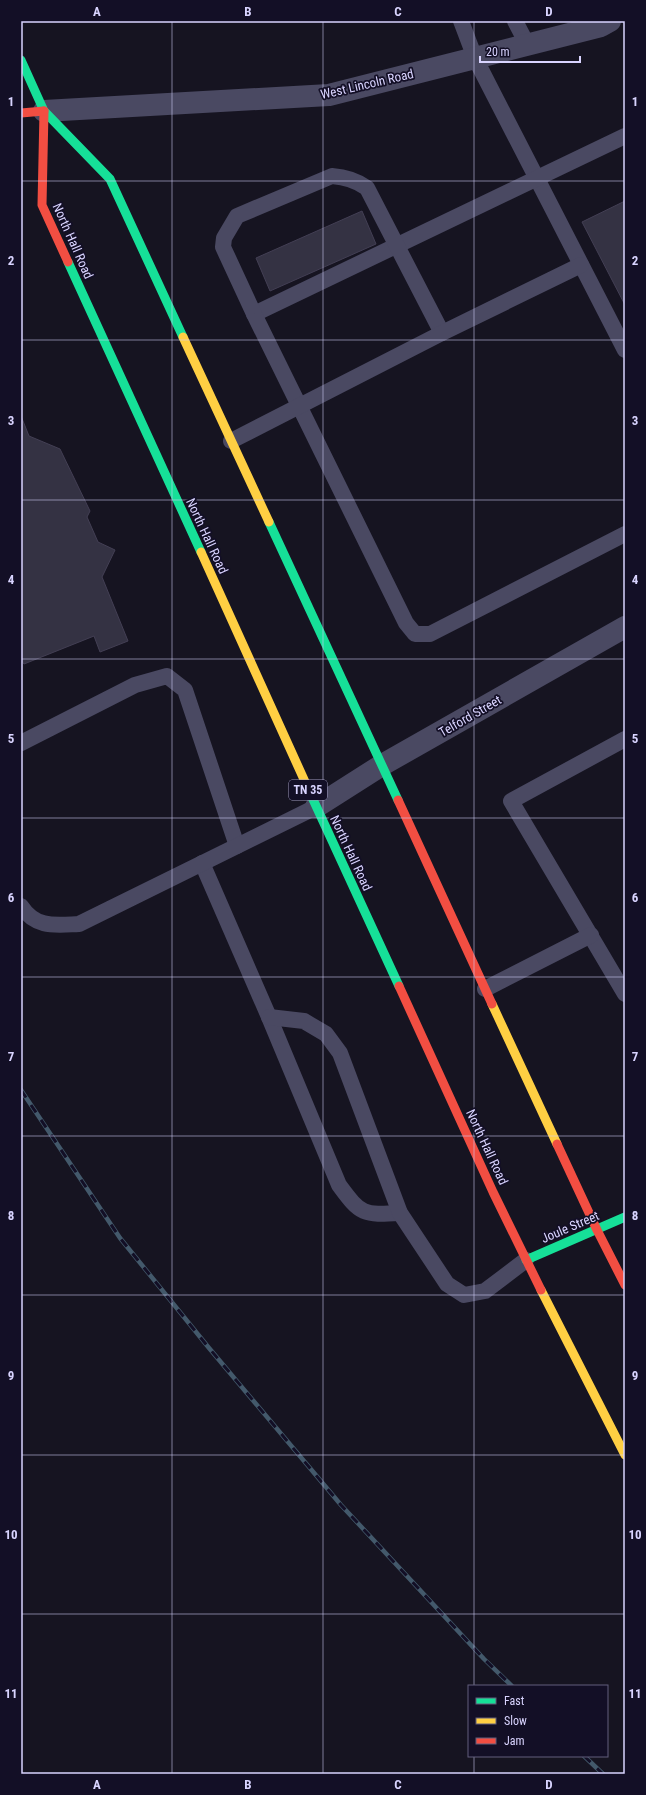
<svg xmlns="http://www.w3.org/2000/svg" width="646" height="1795" viewBox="0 0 646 1795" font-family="'Roboto Condensed',sans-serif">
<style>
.building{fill:#343243;stroke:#433f54}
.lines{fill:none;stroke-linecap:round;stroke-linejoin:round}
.lane{stroke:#4a4962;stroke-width:16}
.street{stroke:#4a4962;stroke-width:22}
.fast{stroke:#16e098;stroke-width:9}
.slow{stroke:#ffcf43;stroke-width:9}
.jam{stroke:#f24e42;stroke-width:9}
.rail-casing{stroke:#43596b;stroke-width:4.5}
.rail{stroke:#130f26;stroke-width:3;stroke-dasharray:9;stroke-linecap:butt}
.grid{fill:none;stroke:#d9d4ff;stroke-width:1;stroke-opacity:0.55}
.labels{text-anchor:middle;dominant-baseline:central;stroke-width:3.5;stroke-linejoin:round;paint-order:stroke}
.shield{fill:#130f26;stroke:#9e99be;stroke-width:1}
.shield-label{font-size:12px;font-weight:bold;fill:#d9d4ff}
.street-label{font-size:13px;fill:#d9d4ff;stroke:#130f26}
.neatline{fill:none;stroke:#d9d4ff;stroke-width:1.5}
.grid-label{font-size:13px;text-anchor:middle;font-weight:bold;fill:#d9d4ff}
</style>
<rect width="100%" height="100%" fill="#161421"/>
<g class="building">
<path d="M625,201V305L582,222Z"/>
<path d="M362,211L376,244L270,291L256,258Z"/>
<path d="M21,416L29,436L60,449L90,511L87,517L98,542L115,550L102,577L128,641L100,652L94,636L24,664L21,660Z"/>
</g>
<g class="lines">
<g class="lane">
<path d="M461,21L475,58L625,350"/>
<path d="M515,21L527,44"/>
<path d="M254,314L625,136"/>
<path d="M442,333L367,188C356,180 346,177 332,176L237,216L224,238L223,247L254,314L406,623L415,634H430L625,534"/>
<path d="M231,441L442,333L581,265"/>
<path d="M625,739L511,801L625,994"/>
<path d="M21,743L135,685L167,676L185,690L237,846"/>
<path d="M202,863L269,1017L339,1185C361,1215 363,1215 400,1213"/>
<path d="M21,906C36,929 56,925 79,924L316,807"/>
<path d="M485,989L591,935"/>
<path d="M269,1017L304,1021L326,1034L340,1053L400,1213L447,1284L464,1295L485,1291L526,1260"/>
</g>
<g class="street">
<path d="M44,111L329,95L601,26L610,21"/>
<path d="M316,807L382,765L625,627"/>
</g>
<g class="fast">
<path d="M21,60L44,111L110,179L183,337"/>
<path d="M68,262L201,552"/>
<path d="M269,522L398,800"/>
<path d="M311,795L399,986"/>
<path d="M526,1260L625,1217"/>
</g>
<g class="slow">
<path d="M183,337L269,522"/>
<path d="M201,552L311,795"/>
<path d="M492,1004L557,1144"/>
<path d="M541,1290L625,1455"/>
</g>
<g class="jam">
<path d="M44,111L42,205L68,262"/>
<path d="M21,113L44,111"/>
<path d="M398,800L492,1004"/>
<path d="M399,986L493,1192L541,1290"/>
<path d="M557,1144L597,1230L625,1285"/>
</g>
<defs>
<g id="rail">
<path d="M21,1090L120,1238L209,1348L341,1505L484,1659L512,1686"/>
<path d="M584,1756L603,1774"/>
</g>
</defs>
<use href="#rail" class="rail-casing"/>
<use href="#rail" class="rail"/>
</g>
<path class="grid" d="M172,21V1774M323,21V1774M474,21V1686M21,181H625M21,340H625M21,500H625M21,659H625M21,818H625M21,977H625M21,1136H625M21,1295H625M21,1455H625M21,1614H625M474,1756V1774"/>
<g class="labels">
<rect class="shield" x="289" y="780" width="38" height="20" rx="3"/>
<g class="shield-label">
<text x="308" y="790">TN 35</text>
</g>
<g class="street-label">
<text transform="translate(367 84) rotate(-13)">West Lincoln Road</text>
<text transform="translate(73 241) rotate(66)">North Hall Road</text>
<text transform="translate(207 536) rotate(65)">North Hall Road</text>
<text transform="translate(470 716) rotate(-30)">Telford Street</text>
<text transform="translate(351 853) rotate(65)">North Hall Road</text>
<text transform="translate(487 1147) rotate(65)">North Hall Road</text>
<text transform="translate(570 1227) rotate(-23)">Joule Street</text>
</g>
</g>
<rect width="646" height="1795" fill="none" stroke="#130f26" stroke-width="44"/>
<rect x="468" y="1685" width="140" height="72" fill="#130f26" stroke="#625e7d"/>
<rect x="476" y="1698" width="20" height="6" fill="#16e098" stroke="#625e7d"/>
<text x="504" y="1705" font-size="12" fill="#d9d4ff">Fast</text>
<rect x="476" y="1718" width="20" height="6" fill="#ffcf43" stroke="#625e7d"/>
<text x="504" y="1725" font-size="12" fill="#d9d4ff">Slow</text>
<rect x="476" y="1738" width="20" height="6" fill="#f24e42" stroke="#625e7d"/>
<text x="504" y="1745" font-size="12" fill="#d9d4ff">Jam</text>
<path d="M480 56v6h100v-6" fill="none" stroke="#d9d4ff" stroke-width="2"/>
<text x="486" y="56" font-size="12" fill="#d9d4ff" stroke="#130f26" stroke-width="3" paint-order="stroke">20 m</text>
<rect x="22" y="22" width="602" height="1751" class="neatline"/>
<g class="grid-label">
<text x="97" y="16">A</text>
<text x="248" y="16">B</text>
<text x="398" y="16">C</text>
<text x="549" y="16">D</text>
<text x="11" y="106">1</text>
<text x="635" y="106">1</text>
<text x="11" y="265">2</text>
<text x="635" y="265">2</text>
<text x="11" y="425">3</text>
<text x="635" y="425">3</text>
<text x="11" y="584">4</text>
<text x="635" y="584">4</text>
<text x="11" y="743">5</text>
<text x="635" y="743">5</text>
<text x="11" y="902">6</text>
<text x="635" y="902">6</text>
<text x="11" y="1061">7</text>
<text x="635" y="1061">7</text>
<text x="11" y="1220">8</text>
<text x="635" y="1220">8</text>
<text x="11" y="1380">9</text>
<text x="635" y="1380">9</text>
<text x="11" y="1539">10</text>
<text x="635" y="1539">10</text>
<text x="11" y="1698">11</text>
<text x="635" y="1698">11</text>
<text x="97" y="1789">A</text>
<text x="248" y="1789">B</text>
<text x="398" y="1789">C</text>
<text x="549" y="1789">D</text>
</g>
</svg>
